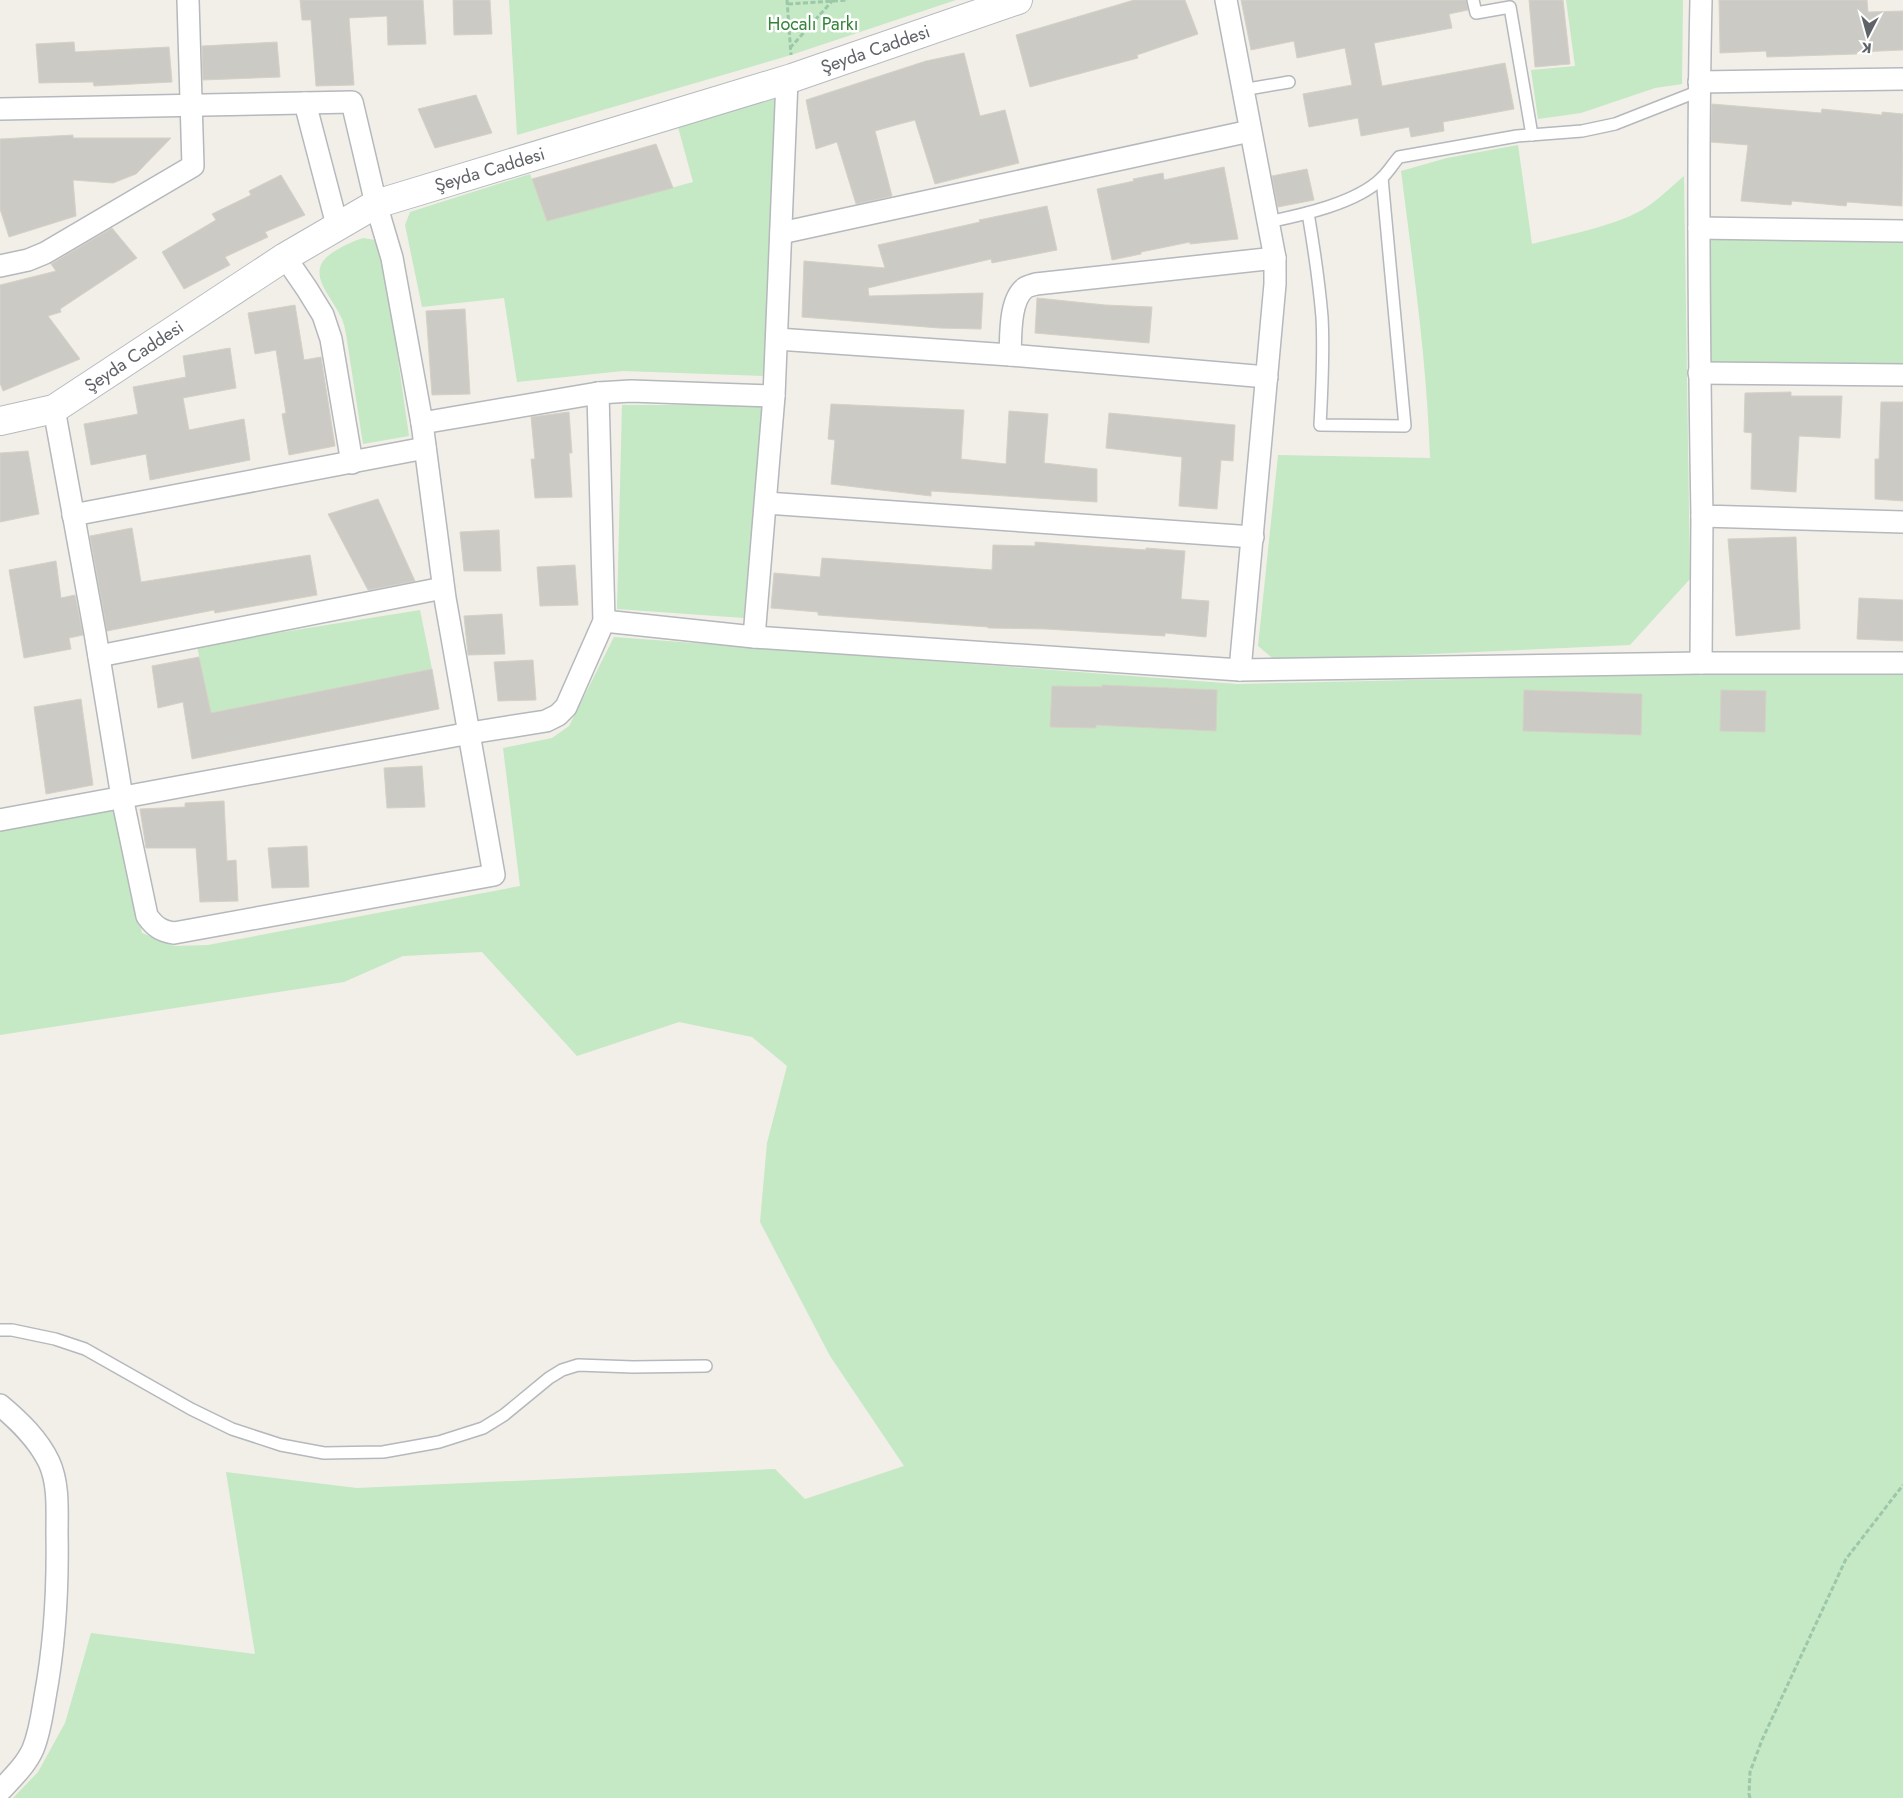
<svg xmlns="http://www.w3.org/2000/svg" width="1903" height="1798" viewBox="0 0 1903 1798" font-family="Jost,sans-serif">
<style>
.green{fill:#c5e8c5}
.building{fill:#cccac5;stroke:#d6d1c6}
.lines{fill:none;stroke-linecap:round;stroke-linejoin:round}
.lane-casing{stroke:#b5b8bc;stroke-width:14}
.street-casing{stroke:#b5b8bc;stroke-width:24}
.secondary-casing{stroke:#b6babf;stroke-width:30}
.path{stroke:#9cc7a9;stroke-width:3;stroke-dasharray:5 2.5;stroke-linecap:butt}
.lane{stroke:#fff;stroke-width:11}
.street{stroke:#fff;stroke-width:21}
.secondary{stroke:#fff;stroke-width:28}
.labels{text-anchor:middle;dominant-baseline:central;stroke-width:5;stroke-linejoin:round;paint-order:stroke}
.park-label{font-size:18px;fill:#348238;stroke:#fff}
.street-label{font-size:18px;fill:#5f6368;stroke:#fff}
</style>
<rect width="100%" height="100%" fill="#f1efe8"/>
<g class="green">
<path d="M509,0H956L791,55L517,135Z"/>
<path d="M1566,0H1683L1682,84L1655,88L1581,113L1538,119L1531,70L1575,66Z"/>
<path d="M778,95L765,376L623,371L517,382L504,298L422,307L405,225L410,212L530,174L547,221L693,182L678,127Z"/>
<path d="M1518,145L1532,244C1566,235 1612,227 1642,210C1657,201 1671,187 1684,176L1690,579L1630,645L1276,661L1258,646L1278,455L1430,458C1427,362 1413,266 1401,171L1447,158Z"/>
<path d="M1699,228L1903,231V375L1699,373Z"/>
<path d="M363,238L375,240L383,255L409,436L363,444L346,334C345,329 344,324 342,319C332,295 301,271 335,251C345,245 353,241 363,238Z"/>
<path d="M622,405H762L744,618L617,609Z"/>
<path d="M420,610L432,669L211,713L197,646Z"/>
<path d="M614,637L1237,684L1903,669V1798H13L38,1772L65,1723L91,1633L255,1654L226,1472L357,1488L775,1469L805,1499L904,1466L830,1356L760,1222L767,1143L787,1066L752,1037L679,1022L577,1056L482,952L403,956L344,982L0,1035V828L115,804L142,933L175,946L208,945L520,886L503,748L552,738L569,726Z"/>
</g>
<g class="building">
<path d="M300,0H423L426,44L388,45L387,16L349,18L354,85L316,86L311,20H302Z"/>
<path d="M453,0H490L492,34L454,35Z"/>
<path d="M1134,0H1185L1198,34L1137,55L1138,58L1030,87L1016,35Z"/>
<path d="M1241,0H1466L1468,10L1449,14L1452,28L1374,43L1382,86L1505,63L1514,109L1443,122L1444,131L1411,137L1409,127L1361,136L1358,118L1309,127L1303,94L1352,85L1345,48L1297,58L1294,41L1251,50Z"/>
<path d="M1529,0H1563L1570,64L1535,67Z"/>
<path d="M1719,0H1867L1868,12L1903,11V50L1857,52V54L1767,57L1766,51L1720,53Z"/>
<path d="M74,42L75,52L169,47L172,82L94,86L93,82L39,83L36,44Z"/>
<path d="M277,42L280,77L203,80L202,46Z"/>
<path d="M964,53L980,116L1005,110L1019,163L935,184L915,120L896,125L875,131L892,196L856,204L837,142L816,149L806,100L926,61Z"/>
<path d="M476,95L492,133L435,148L418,109Z"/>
<path d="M1712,104L1821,113L1822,109L1882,115V112L1903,114L1902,206L1847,202L1846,206L1792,201L1791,205L1741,201L1748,145L1711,142Z"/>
<path d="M73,135V138H171L136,174L113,183L73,180L76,216L9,237L0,209V139Z"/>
<path d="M656,144L673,188L547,221L532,179Z"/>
<path d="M1224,167L1238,239L1190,244V242L1141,252V254L1112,260L1097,189L1134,181L1133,179L1163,173L1164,180Z"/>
<path d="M1307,169L1314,200L1278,207L1272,176Z"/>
<path d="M281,175L305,215L265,232L268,237L225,257L230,265L184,289L162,252L216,220L212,214L251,195L249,191Z"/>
<path d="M1047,206L1057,250L992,263L991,259L868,288L869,296L983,293L981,329L939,328L802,317L804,261L885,268L878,245L980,222L979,220Z"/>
<path d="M112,228L137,258L60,309L61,312L48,316L80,359L3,391L0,383V285L56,271L51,264Z"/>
<path d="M1037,298L1105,305L1152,307L1149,343L1035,333Z"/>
<path d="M295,305L304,360L321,357L335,446L289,455L282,414L286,413L276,350L255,354L248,313Z"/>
<path d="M465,309L470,394L432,395L426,311Z"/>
<path d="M230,348L236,388L183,398L189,430L244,419L250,460L150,480L146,454L91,465L84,424L138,414L133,387L186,377L183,356Z"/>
<path d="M1791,392V396H1842L1840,438L1799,436L1796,492L1751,489L1752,433L1744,432L1745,393Z"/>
<path d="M1881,402H1903V501L1875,499V459H1879Z"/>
<path d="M831,404L964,410L961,459L1006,464L1009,411L1048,414L1044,463L1097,469V502L931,491V496L831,484L835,440L828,439Z"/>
<path d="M569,412L572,453H569L572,497L535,498L531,459H535L531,417Z"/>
<path d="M1109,413L1235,425L1233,461L1221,460L1217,509L1179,506L1182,457L1106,448Z"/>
<path d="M28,451L39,514L0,522V453Z"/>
<path d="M378,499L415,581L368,590L328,514Z"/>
<path d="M132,528L141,582L310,555L317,595L215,613L214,610L107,631L90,536Z"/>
<path d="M499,530L501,571H464L460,532Z"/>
<path d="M1796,537L1800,629L1736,636L1728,539Z"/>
<path d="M1035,542L1146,550V548L1185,551L1181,599L1209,601L1206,637L1165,633V636L1046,629L988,628V627L818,615V612L771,608L774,573L820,577L822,558L992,570L993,545L1035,546Z"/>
<path d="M56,561L61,598L75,595L83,635L69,638L71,649L24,658L9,570Z"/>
<path d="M575,565L578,605L540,606L537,567Z"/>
<path d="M1859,598L1903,600V641L1857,639Z"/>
<path d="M502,614L505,654L468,655L464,616Z"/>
<path d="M199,657L211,713L432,669L439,709L192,759L183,702L158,708L152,666Z"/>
<path d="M533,660L536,700L498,701L494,662Z"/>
<path d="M1102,685L1217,690L1216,731L1096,725V728L1050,727L1052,686L1102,687Z"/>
<path d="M1524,690L1642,694L1641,735L1523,731Z"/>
<path d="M1721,690L1766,691L1765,732L1720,731Z"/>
<path d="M81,699L93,785L46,794L34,707Z"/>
<path d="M422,766L425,807L387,808L384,768Z"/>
<path d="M224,801L227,861L236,860L238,901L200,902L196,848H146L140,809L185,807V803Z"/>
<path d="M307,846L309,887L272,888L268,848Z"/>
</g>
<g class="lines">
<defs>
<g id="lane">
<path d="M1473,0L1476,13L1510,7L1532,135"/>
<path d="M1242,90L1289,82"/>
<path d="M1308,213C1314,248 1319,282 1322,317C1324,353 1322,389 1320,425L1405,426L1382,178"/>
<path d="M1268,222C1302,215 1357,203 1382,178C1388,172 1393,164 1399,157L1517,136L1582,131L1615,124L1699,91"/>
<path d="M0,1330H12L55,1339L85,1349L191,1409L232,1429L281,1445L324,1453L383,1452L439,1442L483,1428L504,1415L549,1378L562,1370L578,1365L633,1367L706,1366"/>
</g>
<g id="street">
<path d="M1226,0L1275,258V284L1240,670"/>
<path d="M1701,0C1697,172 1699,344 1702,516L1903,522"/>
<path d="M1699,82L1903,79"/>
<path d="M305,103L337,225"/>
<path d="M0,109L352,102L376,204L392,258L422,423L445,598L494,875L174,933C161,931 155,927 147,916L122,797L95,633L54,409"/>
<path d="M1699,228L1903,231"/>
<path d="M781,233L1250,131"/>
<path d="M285,257L307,289L323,315L331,339L352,463"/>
<path d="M0,266L28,260L45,253L193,166L188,0"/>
<path d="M777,339L1010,355L1267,377"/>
<path d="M1010,355C1011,337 1009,300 1025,288C1028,286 1033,285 1036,284L1275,258"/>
<path d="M1699,373L1903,375"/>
<path d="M598,393L631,391L774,396"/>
<path d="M766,503L1253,537"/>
<path d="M73,515L425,448"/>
<path d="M604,621L754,637L1240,670L1701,663H1903"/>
<path d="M754,637L774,396L787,80"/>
<path d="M99,656L443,588"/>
<path d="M1701,663L1702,516"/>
<path d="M0,820L470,733L546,721L558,715L566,707L604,621L598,393L422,423"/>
<path d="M0,1405C19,1421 38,1439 49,1462C59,1484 57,1510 57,1534C58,1589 55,1643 45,1697C42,1715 40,1732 33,1749C26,1765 12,1778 0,1791"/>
</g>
<g id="secondary">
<path id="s1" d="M0,421L54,409L285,257L376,204L792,78L1018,0"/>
</g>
</defs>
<use href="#lane" class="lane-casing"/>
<use href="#street" class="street-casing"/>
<use href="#secondary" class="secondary-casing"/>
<g class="path">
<path d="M787,0L791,55"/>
<path d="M788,4L848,0"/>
<path d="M790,48L833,0"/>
<path d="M1750,1798L1749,1794L1750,1772L1762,1740L1846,1559L1903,1485"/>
</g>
<use href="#lane" class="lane"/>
<use href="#street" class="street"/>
<use href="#secondary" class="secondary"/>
</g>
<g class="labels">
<g class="park-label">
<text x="813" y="24">Hocalı Parkı</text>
</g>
<g class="street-label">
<text stroke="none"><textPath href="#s1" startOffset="960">Şeyda Caddesi</textPath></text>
<text stroke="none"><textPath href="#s1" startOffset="556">Şeyda Caddesi</textPath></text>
<text stroke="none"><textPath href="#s1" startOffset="151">Şeyda Caddesi</textPath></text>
</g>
</g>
<g transform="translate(1868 35) rotate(186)" stroke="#ffffff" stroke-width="4" paint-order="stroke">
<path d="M0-4L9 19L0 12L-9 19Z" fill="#5f6368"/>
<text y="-8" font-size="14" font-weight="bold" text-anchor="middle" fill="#5f6368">K</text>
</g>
</svg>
